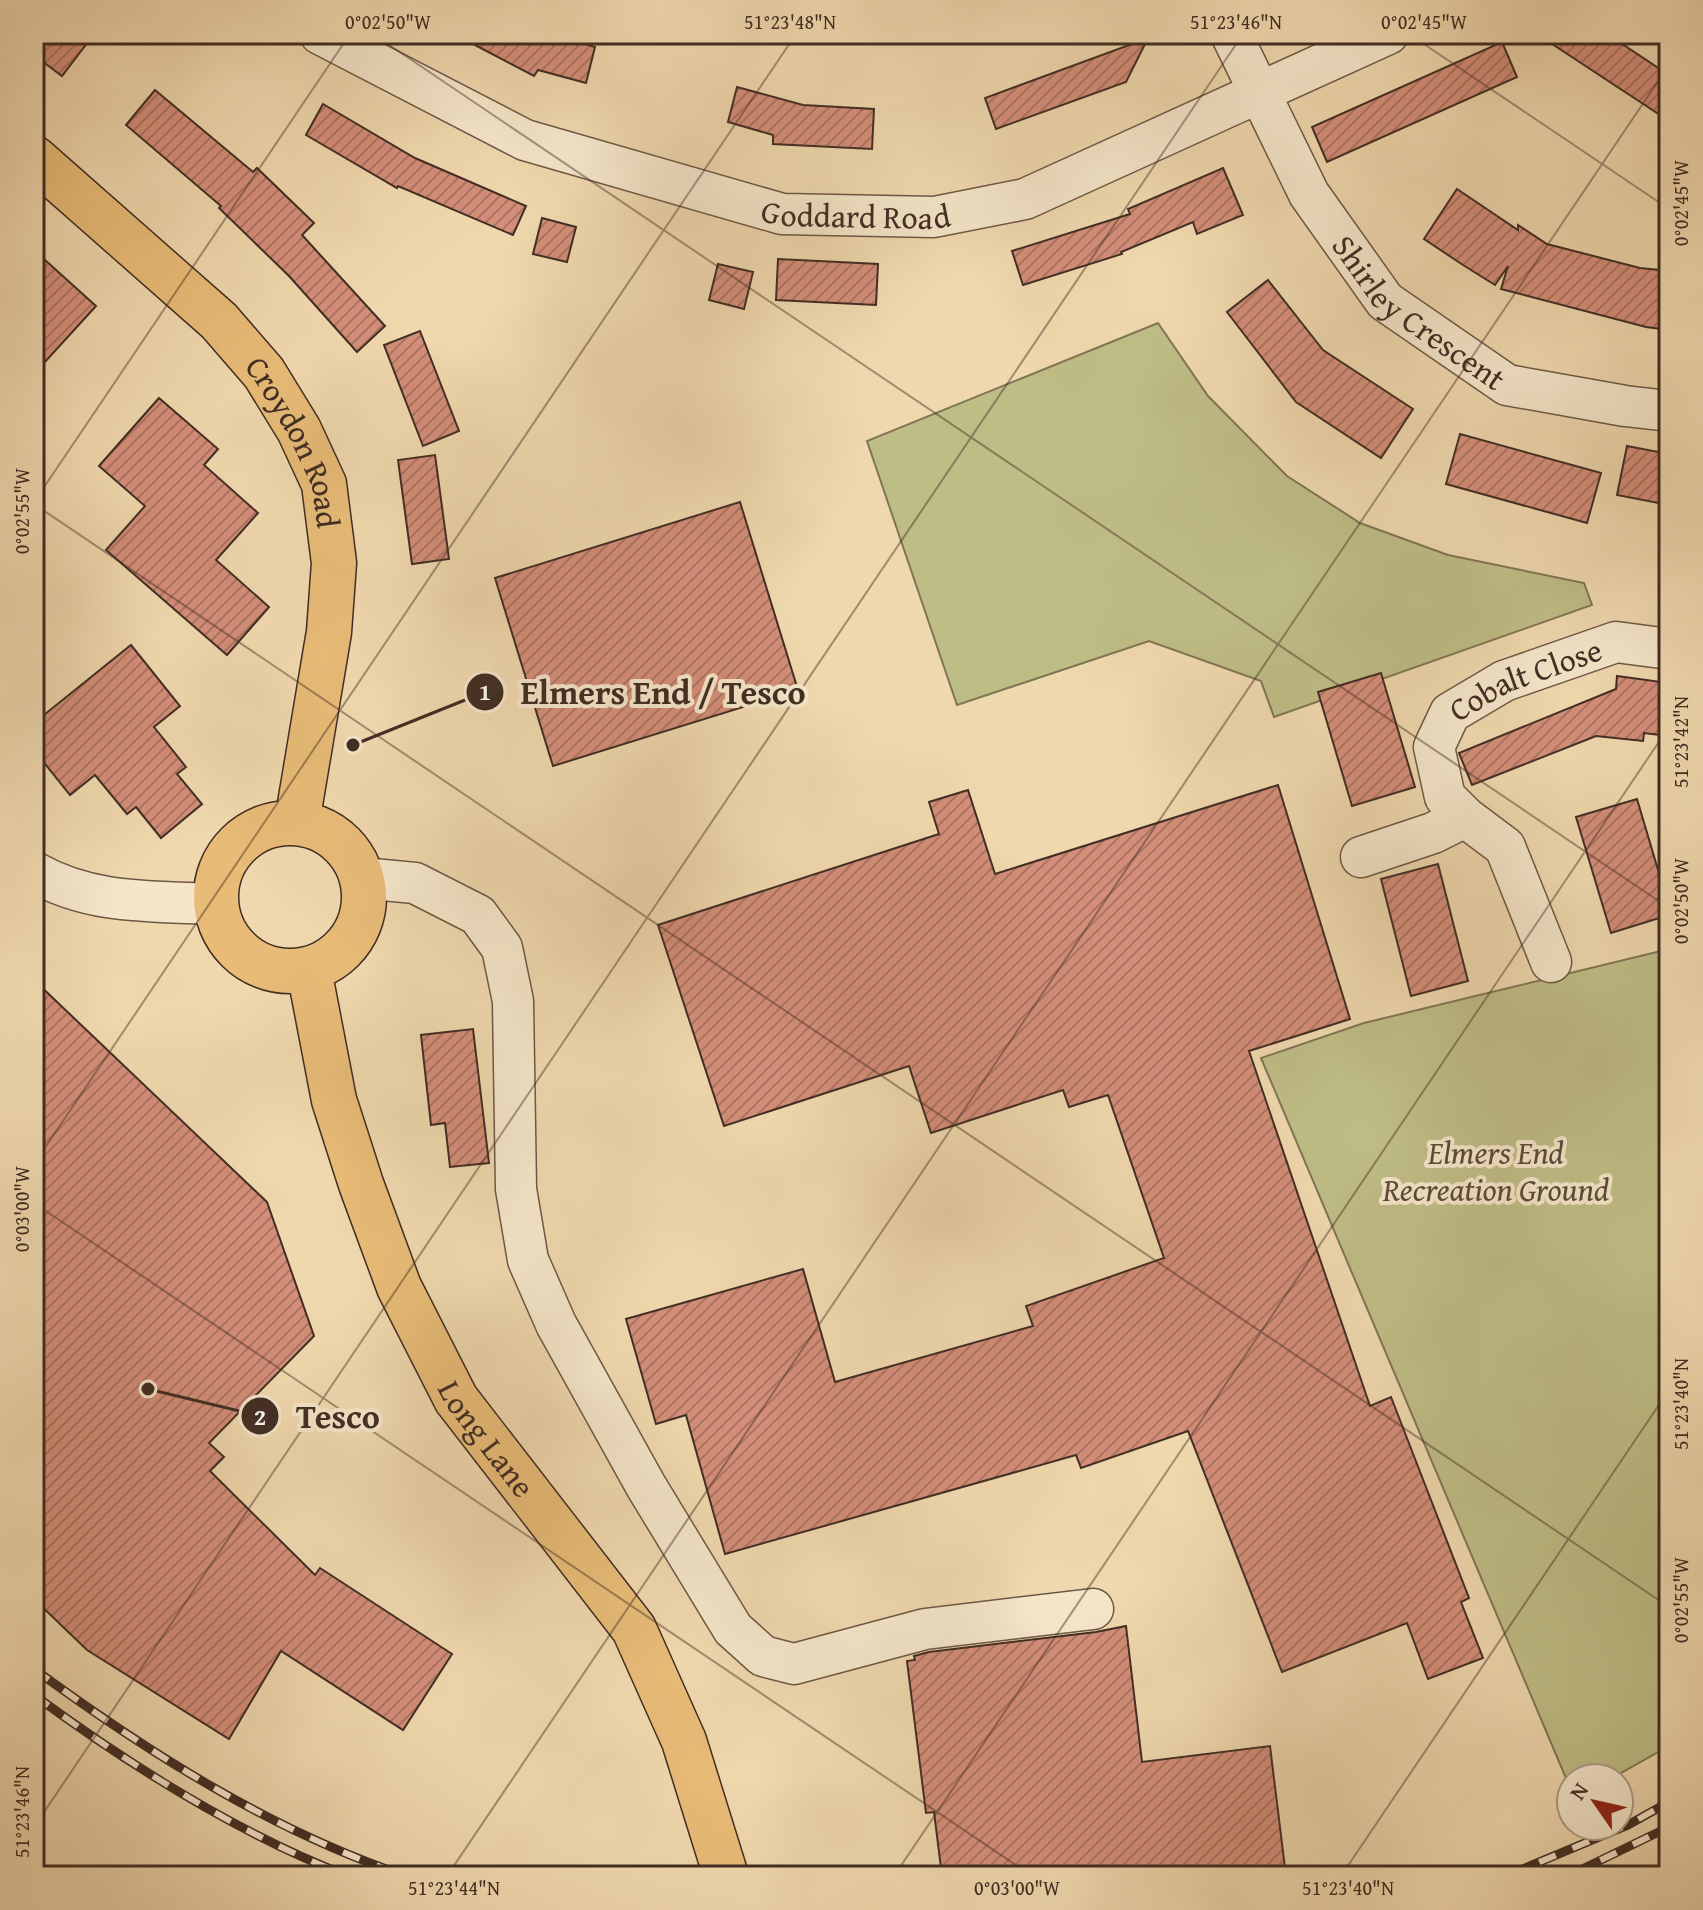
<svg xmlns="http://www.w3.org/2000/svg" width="1703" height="1910" viewBox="0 0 1703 1910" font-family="'Gentium Book Plus',serif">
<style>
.green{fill:#bfbd86;stroke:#807555;stroke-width:2}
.building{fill:url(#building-hatch);stroke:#412d24;stroke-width:2}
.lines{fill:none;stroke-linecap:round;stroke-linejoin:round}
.minor-casing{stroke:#6d5846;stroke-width:43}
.major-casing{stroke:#412d24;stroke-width:47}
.minor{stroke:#f5e6ca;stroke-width:40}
.major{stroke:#e8bc77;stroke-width:44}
.rail-casing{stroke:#412d24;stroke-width:9}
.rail{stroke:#f5e6ca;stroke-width:6;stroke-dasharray:18;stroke-linecap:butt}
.ticks{fill:none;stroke:#412d24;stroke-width:2;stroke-opacity:0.45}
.labels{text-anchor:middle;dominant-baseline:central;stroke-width:8;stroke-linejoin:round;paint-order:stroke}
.street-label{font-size:32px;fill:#412d24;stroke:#f5e6ca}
.park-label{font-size:32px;font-style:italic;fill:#5a4a38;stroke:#f5e6ca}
.leader{fill:none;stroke:#412d24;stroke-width:3}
.callout-dot{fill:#412d24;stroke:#f5e6ca;stroke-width:3}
.mark-label{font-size:24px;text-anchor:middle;font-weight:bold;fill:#fff}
.callout-label{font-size:34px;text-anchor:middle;font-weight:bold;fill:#412d24;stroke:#f5e6ca;stroke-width:8;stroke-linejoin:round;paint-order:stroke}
.neatline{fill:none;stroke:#412d24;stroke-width:3}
.ticks-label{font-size:20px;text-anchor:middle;fill:#412d24}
</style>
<defs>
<pattern id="building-hatch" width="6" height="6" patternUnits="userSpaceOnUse" patternTransform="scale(2)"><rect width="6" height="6" fill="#d48e79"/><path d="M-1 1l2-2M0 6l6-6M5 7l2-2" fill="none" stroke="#ae7463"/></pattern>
</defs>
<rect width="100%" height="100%" fill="#f0d8ae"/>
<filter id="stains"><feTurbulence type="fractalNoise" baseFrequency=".0025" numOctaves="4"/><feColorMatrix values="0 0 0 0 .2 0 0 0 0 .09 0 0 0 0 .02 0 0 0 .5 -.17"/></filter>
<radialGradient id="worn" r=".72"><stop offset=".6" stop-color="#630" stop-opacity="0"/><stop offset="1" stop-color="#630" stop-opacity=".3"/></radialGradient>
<g class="green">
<path d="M1158,323L1208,396L1287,476L1360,523L1448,555L1584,583L1592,605L1274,717L1261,681L1149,641L957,705L867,441Z"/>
<path d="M1669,949V1746L1612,1778H1571V1790L1261,1058L1364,1023Z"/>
</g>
<g class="building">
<path d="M34,34H94L62,76L34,55Z"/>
<path d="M454,34H553L595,47L586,83L538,70L534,76Z"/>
<path d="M1537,34H1607L1669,75V121Z"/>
<path d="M1148,38L1126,82L996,129L985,98Z"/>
<path d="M1502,42L1517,77L1327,162L1312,127Z"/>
<path d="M737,87L803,105L874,109L872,149L773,144V135L728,122Z"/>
<path d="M155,90L253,172L257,168L314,223L302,235L385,326L357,352L289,276L219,208L221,206L126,125Z"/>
<path d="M323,104L415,158L526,206L513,235L398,186L397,188L306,135Z"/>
<path d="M1223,168L1243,215L1197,234L1193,222L1121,252L1122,254L1023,285L1012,251L1130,214L1128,209Z"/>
<path d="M1457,189L1518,230V225L1547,244L1640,268L1669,271V330L1646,327L1501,289L1508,266L1495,285L1463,265L1424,239Z"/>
<path d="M542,218L576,227L567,262L533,254Z"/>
<path d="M34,250L96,306L34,374Z"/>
<path d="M778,259L878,264L876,305L776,300Z"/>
<path d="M718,264L753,272L744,309L709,300Z"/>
<path d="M1268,280L1323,350L1413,409L1381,458L1296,402L1227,312Z"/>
<path d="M420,331L459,431L423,446L384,345Z"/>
<path d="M159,398L218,449L204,465L258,513L216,560L269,607L227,655L106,550L145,506L99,466Z"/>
<path d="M1460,434L1601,473L1587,523L1446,484Z"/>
<path d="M1627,446L1669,454V505L1617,495Z"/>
<path d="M435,455L449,559L412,564L398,460Z"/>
<path d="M740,502L798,690L553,766L495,578Z"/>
<path d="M131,645L180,706L154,727L186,767L177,774L202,804L161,838L136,807L127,814L95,775L70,795L34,750V723Z"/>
<path d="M1381,673L1415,787L1352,806L1318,692Z"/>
<path d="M1617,676L1669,683V736L1644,733L1643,741L1596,736L1472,785L1459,753L1616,689Z"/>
<path d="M1278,785L1350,1019L1249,1051L1370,1406L1391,1397L1469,1598L1461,1602L1483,1658L1428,1679L1407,1623L1282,1672L1188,1431L1081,1468L1076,1455L725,1554L686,1415L656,1424L626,1319L803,1269L835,1382L1033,1326L1026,1306L1164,1258L1108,1095L1069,1107L1063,1090L931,1133L909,1066L724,1126L658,925L939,834L929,802L968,790L995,874Z"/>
<path d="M1637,799L1669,907V915L1611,933L1576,817Z"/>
<path d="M1438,864L1468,981L1411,996L1381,879Z"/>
<path d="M34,980L267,1202L314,1336L209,1443L224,1457L210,1471L315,1575L320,1568L452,1654L403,1730L281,1651L229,1739L87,1650L34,1599Z"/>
<path d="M473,1029L489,1163L450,1167L445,1123L431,1125L421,1035Z"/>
<path d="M1126,1626L1142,1762L1270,1746L1286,1876H942L934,1812L926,1813L907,1661L915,1660L914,1656L929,1652L1096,1632Z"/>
</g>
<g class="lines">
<defs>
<g id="minor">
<path id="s1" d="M320,34L525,140L782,214L934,217L1025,199L1388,34"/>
<path id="s2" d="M1231,34L1309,194L1385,301L1507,385L1625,406L1669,411"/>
<path d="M1361,857L1433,833L1465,817"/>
<path d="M34,872C92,905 152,901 216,904"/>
<path d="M362,878L415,883L478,915L502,948L513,1001L516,1189L528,1260L556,1324L646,1486L733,1629L763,1656L794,1664L925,1629L1093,1609"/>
<path id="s3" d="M1551,962L1505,847L1465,817L1445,797L1434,747L1450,713L1504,681L1616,642L1669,649"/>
</g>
<g id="major">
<path id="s4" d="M34,158L219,321L264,373L299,430L324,484L334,563L329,632L297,822"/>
<circle cx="290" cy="897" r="74"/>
<path id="s5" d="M309,970L334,1100L361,1184L399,1287L456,1399L634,1629L684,1741L726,1876"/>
</g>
</defs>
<use href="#minor" class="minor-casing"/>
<use href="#major" class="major-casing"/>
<use href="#minor" class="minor"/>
<use href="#major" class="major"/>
<defs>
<g id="rail">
<path d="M34,1669C149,1753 270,1830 406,1876"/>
<path d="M34,1695C128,1764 239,1834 348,1876"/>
<path d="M1506,1876L1628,1825L1669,1802"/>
<path d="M1568,1876L1669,1827"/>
</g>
</defs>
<use href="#rail" class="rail-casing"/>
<use href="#rail" class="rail"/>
</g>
<path class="ticks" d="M373,34L1669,908M1409,34L1669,209M34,502L350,34M34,504L1669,1607M34,1164L796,34M34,1203L1032,1876M34,1827L1243,34M447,1876L1669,65M894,1876L1669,727M1341,1876L1669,1390"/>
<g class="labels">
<g class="street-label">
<text stroke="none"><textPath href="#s1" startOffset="572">Goddard Road</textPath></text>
<text stroke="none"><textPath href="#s2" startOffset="342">Shirley Crescent</textPath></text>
<text stroke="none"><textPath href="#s4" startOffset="392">Croydon Road</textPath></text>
<text stroke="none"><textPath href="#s3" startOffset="374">Cobalt Close</textPath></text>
<text stroke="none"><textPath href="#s5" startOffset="506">Long Lane</textPath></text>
</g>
<g class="park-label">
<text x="1496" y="1152">Elmers End<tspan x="1496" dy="37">Recreation Ground</tspan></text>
</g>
</g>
<path class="leader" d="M353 745L485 692M148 1389L260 1416"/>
<g class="callout-dot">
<circle cx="353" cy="745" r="8"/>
<circle cx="148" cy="1389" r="8"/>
<circle cx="485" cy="692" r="20"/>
<circle cx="260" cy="1416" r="20"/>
</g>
<g class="mark-label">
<text x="485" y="700">1</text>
<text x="260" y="1425">2</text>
</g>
<g class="callout-label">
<text x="663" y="704">Elmers End / Tesco</text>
<text x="338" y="1428">Tesco</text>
</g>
<rect width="1703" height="1910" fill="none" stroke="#f0d8ae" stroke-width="88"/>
<g transform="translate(1595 1802) rotate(304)"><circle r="38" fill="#f5e6ca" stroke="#ad9c88" stroke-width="2"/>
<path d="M0-6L14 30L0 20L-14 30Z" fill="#8f2418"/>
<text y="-12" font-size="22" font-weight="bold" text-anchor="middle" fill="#412d24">N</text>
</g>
<rect x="44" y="44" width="1615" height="1822" class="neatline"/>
<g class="ticks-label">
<text x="388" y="29">0°02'50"W</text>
<text x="790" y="29">51°23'48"N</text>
<text x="1236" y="29">51°23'46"N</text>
<text x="1424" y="29">0°02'45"W</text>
<text transform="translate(1681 203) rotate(-90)" y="7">0°02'45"W</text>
<text transform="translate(22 511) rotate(-90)" y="7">0°02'55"W</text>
<text transform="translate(1681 742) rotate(-90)" y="7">51°23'42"N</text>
<text transform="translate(1681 901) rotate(-90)" y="7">0°02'50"W</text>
<text transform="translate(22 1209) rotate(-90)" y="7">0°03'00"W</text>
<text transform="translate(1681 1404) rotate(-90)" y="7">51°23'40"N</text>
<text transform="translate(1681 1600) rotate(-90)" y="7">0°02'55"W</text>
<text transform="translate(22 1812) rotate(-90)" y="7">51°23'46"N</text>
<text x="454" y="1895">51°23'44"N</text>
<text x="1017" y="1895">0°03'00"W</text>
<text x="1348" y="1895">51°23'40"N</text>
</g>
<rect width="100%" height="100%" filter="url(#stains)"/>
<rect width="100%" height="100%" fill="url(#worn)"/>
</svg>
